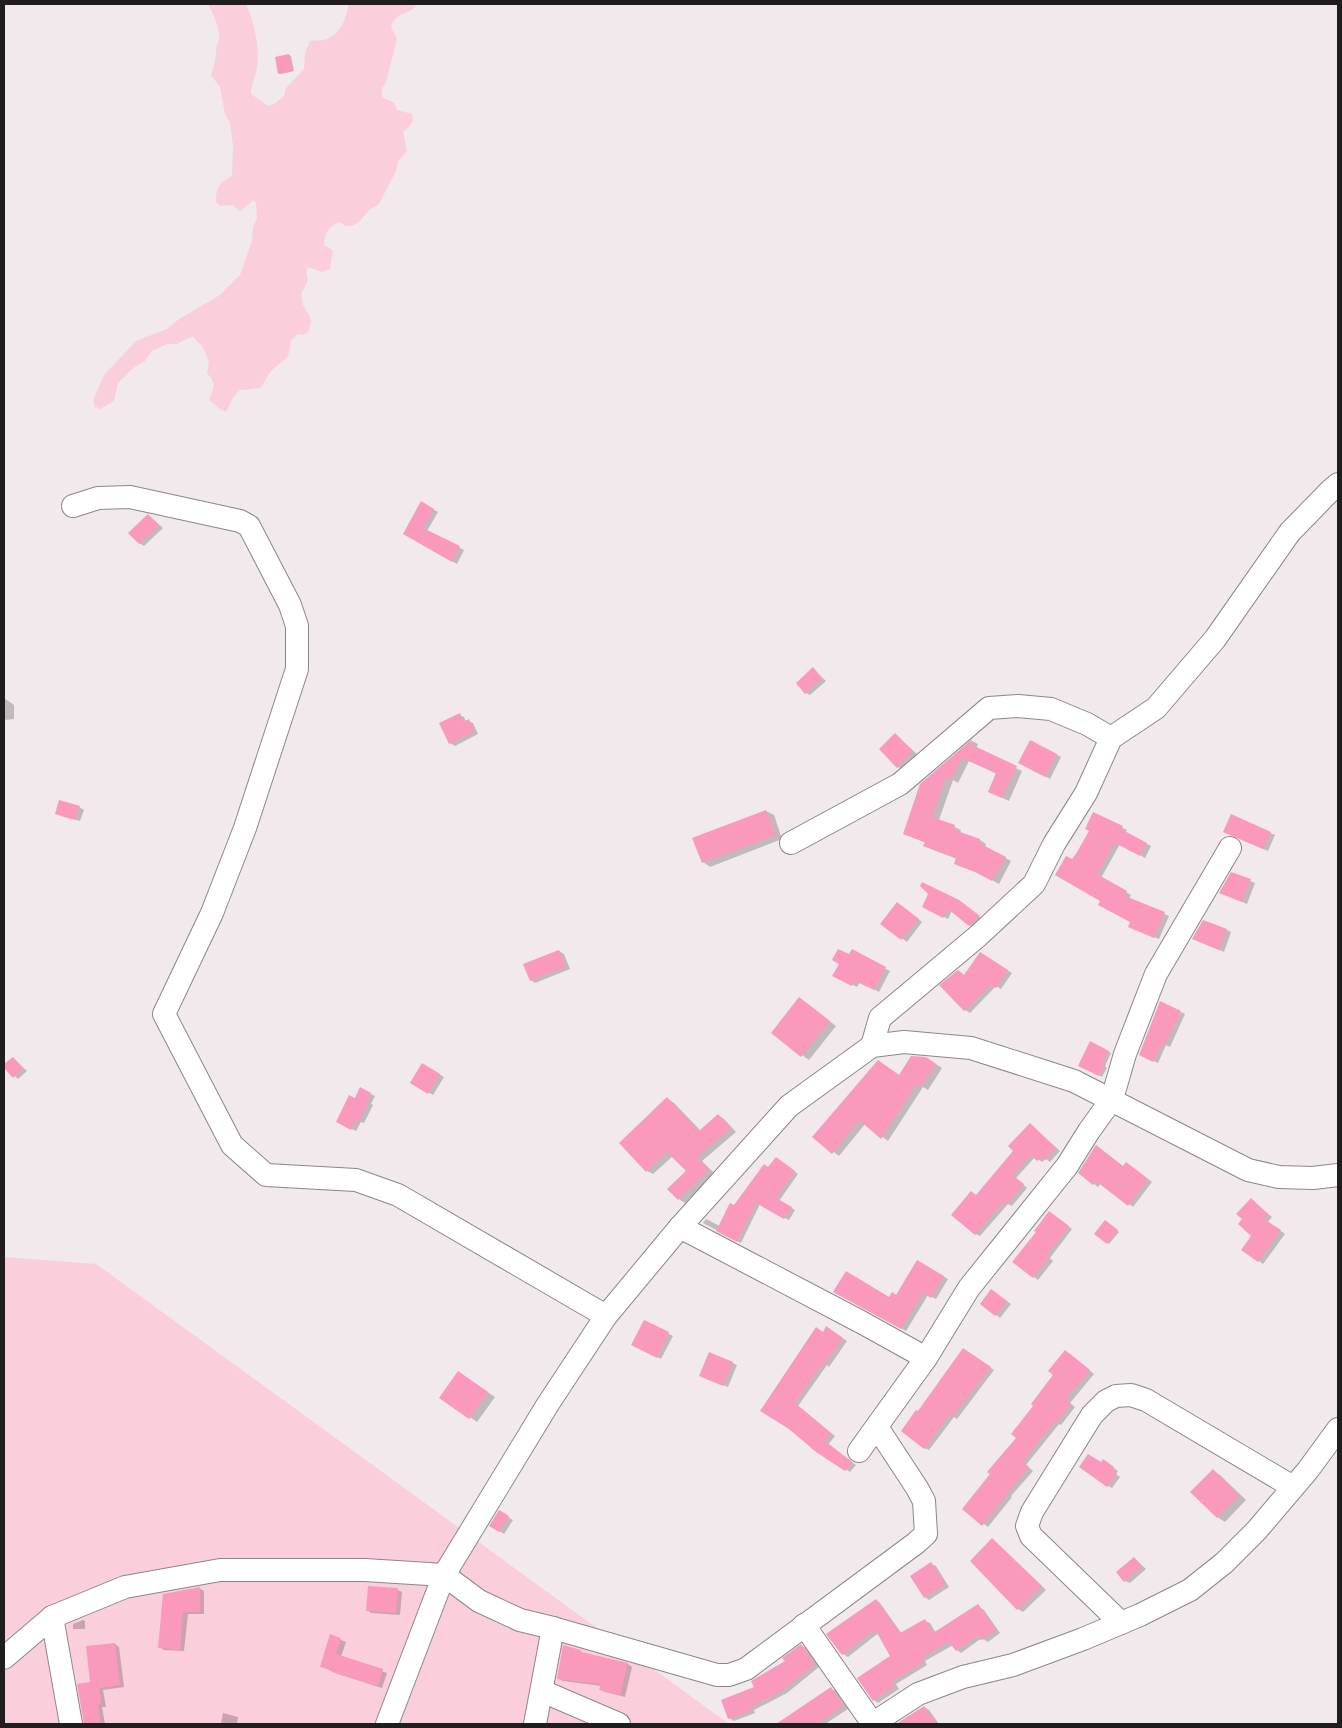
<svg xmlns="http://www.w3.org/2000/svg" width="1342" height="1728" viewBox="0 0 1342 1728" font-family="'Fira Sans Condensed',sans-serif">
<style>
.green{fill:#fbcedc}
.shadow{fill:#0003}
.building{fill:#fa99bb}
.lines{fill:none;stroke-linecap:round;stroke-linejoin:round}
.minor-casing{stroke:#8d8688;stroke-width:24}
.minor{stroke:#fff;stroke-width:22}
</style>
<rect width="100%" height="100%" fill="#f1e9eb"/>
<g class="green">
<path d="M208,4H246C254,21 260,48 257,67C256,76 251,84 251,94L268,106L274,104L284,96L286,88L304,69L305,53L310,41C315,40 322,41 326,39C341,34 347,17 348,4H417C412,13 402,12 395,19C393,21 392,24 391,27L397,39L386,82L382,88V97L394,103L397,110L412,114L413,120L410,126L403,132L407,151L398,162L396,171L379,204L368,211L360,221L352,226H346L339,222C329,225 324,235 324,245L333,250L330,269L322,272L308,267L306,272C310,281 305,286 301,294L303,305L309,315L311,321L309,331L303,335L298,334L291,340C289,366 282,357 269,374C266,378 264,383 260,388L240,390L234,396L226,412L221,410L209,400C214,387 217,384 207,373L209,362L203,347L193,337L188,338L177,344H167L152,351L145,361L133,368L118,383L114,401L100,409L95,407L93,400L104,375L136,341L167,329L179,319L220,295L240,275L252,241L253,228L257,218L256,203L254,200L240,211L233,205L220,206L216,202C216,187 219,183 232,176L233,146L230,123L225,114L220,87L211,75C214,66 216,59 216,51C216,46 218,43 219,39C220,28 213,13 208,4Z"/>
<path d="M4,1257L96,1264L729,1724H4Z"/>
</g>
<g class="shadow">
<path d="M289,55L291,56L294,71L281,74L279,73L276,58Z"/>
<path d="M422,503L438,512L427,531L464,550L457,564L404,534Z"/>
<path d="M149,516L163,528L144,546L139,543Z"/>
<path d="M813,669L826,681L810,695L806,693Z"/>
<path d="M4,698L14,705V719L4,720Z"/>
<path d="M459,715L464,717L466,722L468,721L473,723L478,734L455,746L450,743Z"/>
<path d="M895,735L917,754L902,769L898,767Z"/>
<path d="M972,741L978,744L976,749L1022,771L1009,801L996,795L997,774L969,761L958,783L953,780L939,820L961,830L960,833L980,840L986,844L985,847L1011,861L999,884L981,874L962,867L955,863L957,859L931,849L925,845L926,843L904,834L921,785Z"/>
<path d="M1031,741L1061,757L1050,779L1020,763Z"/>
<path d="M79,807L84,810L80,821L61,816Z"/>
<path d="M766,811L774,815L782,839L710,867L703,862Z"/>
<path d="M1094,814L1127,830L1125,833L1151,846L1145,858L1120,844L1101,878L1131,895L1129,899L1169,916L1159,939L1134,929L1131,922L1102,900L1072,861L1090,831Z"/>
<path d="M1270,833L1275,835L1268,851L1229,834Z"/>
<path d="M1232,873L1255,883L1247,904L1225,895Z"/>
<path d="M964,904L983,920L974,928L952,911L948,919L928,909Z"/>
<path d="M902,906L922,922L907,942L882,923Z"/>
<path d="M1227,930L1231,932L1224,952L1193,939Z"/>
<path d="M559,951L564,954L570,969L535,983L531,980Z"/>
<path d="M852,951L890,971L879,992L860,982L857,987L839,978Z"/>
<path d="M980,953L1012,973L1001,989L996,986L970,1013L965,1010L941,985L958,971L965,976Z"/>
<path d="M806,1003L836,1026L809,1060L772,1033Z"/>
<path d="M1181,1012L1185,1014L1170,1047L1166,1045L1158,1063L1145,1057Z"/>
<path d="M1090,1043L1111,1053L1105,1066L1107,1068L1102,1077L1079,1065Z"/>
<path d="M13,1058L27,1071L18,1079L4,1066Z"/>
<path d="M879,1061L900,1076L933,1062L942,1068L928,1090L923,1087L888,1141L865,1124L839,1156L814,1137Z"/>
<path d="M422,1064L444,1077L433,1095L411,1082Z"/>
<path d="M361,1089L375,1096L371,1104L373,1105L364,1123L361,1122L356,1131L337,1121L355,1099Z"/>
<path d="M668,1099L674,1103L701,1131L718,1115L724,1119L736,1132L702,1161L715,1174L685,1203L679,1199L687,1171L673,1156L653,1174L647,1171Z"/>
<path d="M1030,1124L1060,1151L1050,1162L1046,1159L1042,1162L1035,1157L1016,1178L1027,1188L1012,1206L1008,1204L980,1236L976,1234L977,1196L1014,1151Z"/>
<path d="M780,1161L798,1174L779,1201L795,1210L789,1220L760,1204L741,1243L703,1223L706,1219L720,1226L735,1206L769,1169Z"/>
<path d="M1131,1166L1152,1182L1133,1207L1101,1183L1098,1187L1080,1173Z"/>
<path d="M1251,1200L1272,1217L1268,1222L1285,1234L1263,1264L1243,1249L1252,1236L1244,1219Z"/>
<path d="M1054,1215L1072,1229L1050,1258L1053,1261L1038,1280L1034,1277Z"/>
<path d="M1105,1222L1119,1232L1109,1244L1096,1234Z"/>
<path d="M917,1261L948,1279L936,1299L928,1295L906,1331L834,1292L889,1298L897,1296Z"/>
<path d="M996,1293L1011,1304L1000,1318L996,1315Z"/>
<path d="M644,1321L673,1336L661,1359L637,1347Z"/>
<path d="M827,1328L847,1341L829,1367L827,1365L798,1406L835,1436L828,1445L856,1465L850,1472L817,1451L790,1428L761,1411Z"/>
<path d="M968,1352L994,1370L957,1419L954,1417L929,1450L924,1448L918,1413Z"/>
<path d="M710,1353L737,1365L728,1387L705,1378Z"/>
<path d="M1070,1354L1094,1374L1070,1403L1075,1407L1061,1425L1059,1424L1026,1465L1033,1471L1011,1496L1012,1497L988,1527L964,1509L1018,1438L1035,1406Z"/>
<path d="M465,1377L495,1397L477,1422L441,1397Z"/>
<path d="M1101,1463H1107L1118,1471L1116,1474L1120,1477L1112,1488L1108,1486Z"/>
<path d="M1213,1471L1220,1475L1246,1500L1225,1522L1217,1517Z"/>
<path d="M499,1511L513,1520L504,1534L491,1526Z"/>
<path d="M992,1540L1046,1590L1023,1612L1018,1609L971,1561Z"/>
<path d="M1134,1558L1146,1569L1130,1583L1125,1581Z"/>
<path d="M931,1564L936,1566L949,1587L929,1600L925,1597Z"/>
<path d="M199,1588L204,1591V1614H188L184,1651L164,1650L160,1647L164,1595Z"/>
<path d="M398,1590L402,1592L400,1615L371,1613L367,1610Z"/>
<path d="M876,1600L880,1603L902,1634L925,1621L930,1623L936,1633L979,1607L984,1610L1000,1633L988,1642L983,1639L979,1640L961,1653L957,1650L953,1645L925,1661L927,1665L896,1684L899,1689L878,1703L874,1700L892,1656L879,1634L876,1635L848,1657L843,1654L828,1634Z"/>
<path d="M83,1620L85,1621V1629H73V1624Z"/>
<path d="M331,1636L346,1642L341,1657L387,1673L382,1688L338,1674L321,1666Z"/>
<path d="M115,1644L119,1647L124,1687L103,1690L106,1707H102L105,1724H85L92,1683Z"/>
<path d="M802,1646L806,1648L819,1667L787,1693L754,1710L755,1713L734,1721L729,1718L756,1688L787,1662Z"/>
<path d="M580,1651L585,1655L628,1664L632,1667L625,1697L605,1692L601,1689L602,1686L563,1681L559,1679Z"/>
<path d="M831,1689L836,1691L848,1709L825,1724H779Z"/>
<path d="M924,1707L929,1710L939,1724H898Z"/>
<path d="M223,1713L238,1717L237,1724H221Z"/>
</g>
<g class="building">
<path d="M289,54L293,71L278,74L275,57Z"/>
<path d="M421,501L434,509L423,528L460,546L452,562L403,534Z"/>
<path d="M148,514L159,525L139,544L128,533Z"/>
<path d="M813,667L822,678L805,694L796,683Z"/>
<path d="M460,713L463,722L469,719L474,732L449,744L439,723Z"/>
<path d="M895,733L913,751L897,768L879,749Z"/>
<path d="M972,739L970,744L1017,766L1002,798L988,792L996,773L962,758L951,780L946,777L932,817L955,825L954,830L980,839L979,843L1006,857L992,881L973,871L954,864L956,858L923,846L925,842L903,834L920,784Z"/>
<path d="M1030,740L1057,754L1045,777L1018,763Z"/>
<path d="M59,800L80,806L75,820L55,814Z"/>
<path d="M766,810L776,835L702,863L692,838Z"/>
<path d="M1093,812L1123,826L1121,829L1147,843L1140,856L1115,843L1097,874L1127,891L1125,896L1165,912L1154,938L1128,927L1130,922L1098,905L1100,901L1055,875L1066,856L1072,859L1076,854L1089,831L1085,829Z"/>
<path d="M1231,814L1271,832L1263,849L1223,832Z"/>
<path d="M1231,872L1251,879L1242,902L1219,893Z"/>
<path d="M922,882L959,900L980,916L969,926L948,909L943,918L922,907L928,894L920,886Z"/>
<path d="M897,902L919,919L901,940L880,924Z"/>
<path d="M1203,920L1227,929L1219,950L1192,939Z"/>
<path d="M838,949L849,954L852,949L886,967L874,990L855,981L852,986L832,976L839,964L832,960Z"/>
<path d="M559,950L566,967L530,981L523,964Z"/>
<path d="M980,952L1008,970L996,988L991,985L964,1011L939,985L958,970L964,975Z"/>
<path d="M799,997L830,1021L801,1057L771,1033Z"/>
<path d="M1160,1001L1181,1011L1165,1045L1162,1044L1153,1062L1139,1055Z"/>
<path d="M1090,1041L1109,1051L1102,1063L1105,1065L1099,1076L1078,1066Z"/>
<path d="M911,1056L926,1057L936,1064L921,1087L916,1085L881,1139L859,1120L832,1154L812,1137L878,1060L899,1075Z"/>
<path d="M13,1057L23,1068L13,1078L4,1068V1064Z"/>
<path d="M422,1063L440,1074L428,1094L410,1083Z"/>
<path d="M360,1087L371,1093L367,1100L369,1101L359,1122L356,1120L351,1130L336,1122L349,1095L355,1098Z"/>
<path d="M667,1097L699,1131L718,1114L731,1128L697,1157L709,1170L678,1200L667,1189L686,1171L667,1152L646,1172L619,1143Z"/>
<path d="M1030,1123L1056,1148L1045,1160L1041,1157L1037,1161L1031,1155L1012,1175L1024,1184L1006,1205L1003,1202L975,1235L951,1215L971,1191L976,1195L1013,1151L1008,1146Z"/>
<path d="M1096,1145L1123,1166L1126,1162L1148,1179L1128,1206L1096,1181L1093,1185L1078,1173Z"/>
<path d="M776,1157L795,1171L776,1198L792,1207L784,1219L756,1203L737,1242L716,1231L730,1203L734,1205L764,1164L768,1167Z"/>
<path d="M1251,1198L1268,1214L1264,1219L1281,1230L1258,1262L1241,1250L1251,1236L1238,1224L1242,1219L1236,1214Z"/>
<path d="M1049,1211L1069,1226L1047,1255L1049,1257L1033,1278L1012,1262L1036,1232L1034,1231Z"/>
<path d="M1105,1220L1118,1230L1107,1244L1094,1234Z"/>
<path d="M917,1260L944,1276L931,1298L923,1293L901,1329L833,1292L846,1271L889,1297L892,1292L896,1295Z"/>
<path d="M991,1289L1007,1301L995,1316L980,1304Z"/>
<path d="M644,1320L669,1332L657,1358L631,1345Z"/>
<path d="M826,1326L843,1338L824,1365L822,1364L795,1403L831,1433L825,1441L852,1462L845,1471L816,1452L789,1429L760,1411L816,1327L823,1332Z"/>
<path d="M963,1348L991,1367L952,1417L949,1415L924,1449L901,1431L916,1410L918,1411Z"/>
<path d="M1065,1350L1090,1370L1066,1399L1071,1404L1056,1423L1054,1422L1023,1462L1029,1467L1007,1493L1008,1494L982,1526L962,1509L990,1474L987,1472L1016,1438L1011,1434L1033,1406L1031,1404L1053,1375L1048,1371Z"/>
<path d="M709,1352L733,1362L723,1386L699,1376Z"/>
<path d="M458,1371L488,1392L469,1419L439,1398Z"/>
<path d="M1088,1454L1101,1462L1103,1459L1114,1467L1112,1470L1117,1473L1107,1487L1079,1467Z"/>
<path d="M1213,1469L1239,1496L1217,1518L1190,1492Z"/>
<path d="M499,1510L509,1516L499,1532L489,1526Z"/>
<path d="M992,1538L1042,1586L1017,1610L970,1561Z"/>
<path d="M1134,1557L1142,1566L1124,1582L1116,1572Z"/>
<path d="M931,1562L946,1584L924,1598L910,1576Z"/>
<path d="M368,1586L398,1588L396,1613L366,1611Z"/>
<path d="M200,1587V1612H183L180,1650L158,1648L163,1594Z"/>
<path d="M876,1599L900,1633L925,1619L933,1633L978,1604L996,1630L982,1640L979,1636L974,1638L956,1651L949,1642L921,1658L924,1662L892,1681L895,1686L873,1701L857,1678L890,1656L876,1631L871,1634V1633L842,1655L826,1634Z"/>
<path d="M330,1634L341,1638L336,1654L383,1669L378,1686L332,1672V1670L320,1667Z"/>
<path d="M115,1643L120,1685L99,1688L101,1704L98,1705L101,1724H84L77,1684L90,1682L86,1646Z"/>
<path d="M801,1644L815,1664L782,1691L750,1708L751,1711L728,1719L721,1700L754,1687L751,1681L785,1661L782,1658Z"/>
<path d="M563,1645L581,1650V1652L628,1663L620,1695L599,1690L601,1684L557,1679Z"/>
<path d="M831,1687L844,1706L817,1724H776Z"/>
<path d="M924,1706L937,1724H896Z"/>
</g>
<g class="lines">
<defs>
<g id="minor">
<path d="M73,506L98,498L130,497L240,521L249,526L290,605L297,626V669L245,828L212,913L164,1014L232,1145L266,1175L356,1180L398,1195L606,1316"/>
<path d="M791,843L900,784L989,708L1018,706L1051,709L1087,724L1111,738"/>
<path d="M872,1046L880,1018L978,936L1034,884L1054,844L1086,793L1111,738L1156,708L1215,639L1290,532L1331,490L1338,484"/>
<path d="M680,1227L861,1322L926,1358"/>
<path d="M859,1451L926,1358L969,1288L1067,1166L1089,1131L1112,1099L1125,1054L1156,974L1230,848"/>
<path d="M52,1617L71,1724"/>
<path d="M1121,1623L1031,1536L1027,1526L1032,1512L1092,1415L1106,1401L1116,1396L1131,1395L1146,1400L1293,1487"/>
<path d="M804,1625L873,1724"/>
<path d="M553,1628L717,1675H729L746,1669L916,1543L926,1534L924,1501L917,1488L877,1427"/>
<path d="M4,1658L52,1617L125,1587L220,1570H365L444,1575L479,1601L520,1620L553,1628L535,1724"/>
<path d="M542,1691L619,1724"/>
<path d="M387,1724L444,1575L548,1404L606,1316L680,1227L789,1106L872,1046L904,1042L971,1048L1074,1081L1248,1170L1279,1177L1313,1178L1338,1175"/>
<path d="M872,1724L918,1694L963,1677L1013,1665L1083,1639L1140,1615L1190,1590L1224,1563L1257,1530L1308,1470L1338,1429"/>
</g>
</defs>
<use href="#minor" class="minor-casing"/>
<use href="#minor" class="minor"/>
</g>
<rect width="1342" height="1728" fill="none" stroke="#201d1e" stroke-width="10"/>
</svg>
